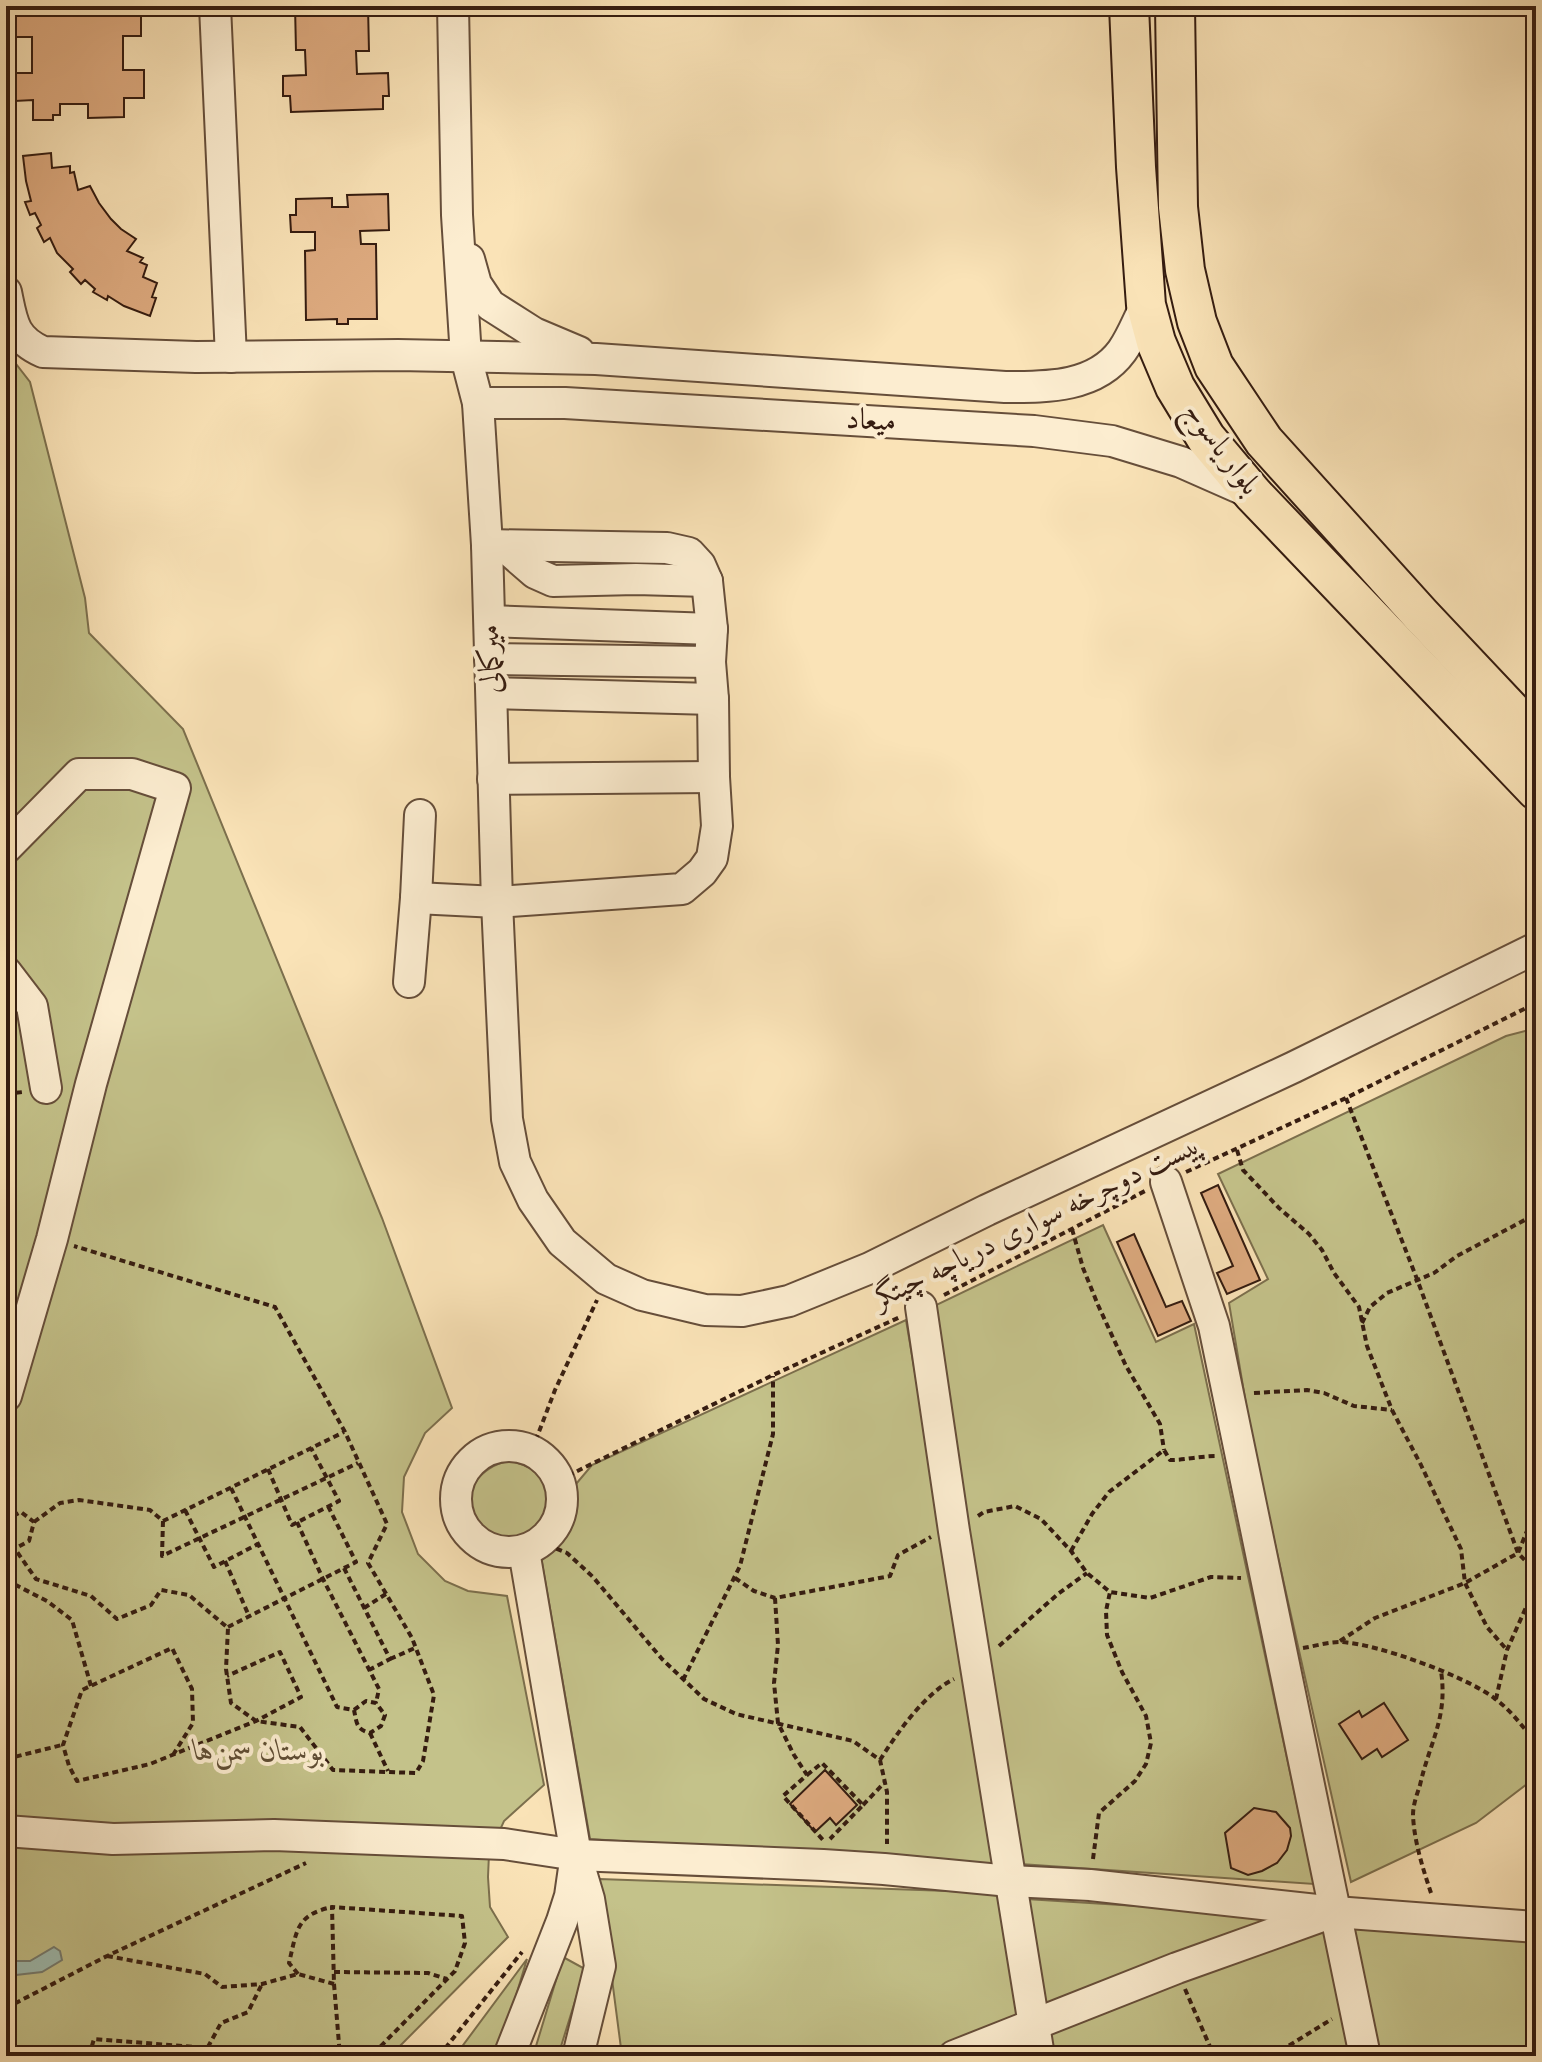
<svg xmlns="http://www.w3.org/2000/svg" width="1542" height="2062" viewBox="0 0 1542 2062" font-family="'IM FELL English',Amiri,serif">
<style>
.green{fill:#c4c28a;stroke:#7c6f4d;stroke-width:2}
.water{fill:#9fbeb3;stroke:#757d72;stroke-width:2}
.building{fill:#ddaa7f;stroke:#351c10;stroke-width:2}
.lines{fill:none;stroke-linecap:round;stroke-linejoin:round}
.minor-casing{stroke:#664e3a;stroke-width:34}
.major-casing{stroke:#351c10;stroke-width:42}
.path{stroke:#351c10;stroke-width:4;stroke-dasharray:6 4;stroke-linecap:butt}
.minor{stroke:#fcedd0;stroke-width:30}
.major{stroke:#fae3b7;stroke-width:38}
.labels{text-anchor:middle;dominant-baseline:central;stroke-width:8;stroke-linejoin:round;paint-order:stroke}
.street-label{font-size:30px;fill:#351c10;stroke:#fcedd0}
.park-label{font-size:30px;font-style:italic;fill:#604e35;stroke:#fcedd0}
</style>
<rect width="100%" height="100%" fill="#fae3b7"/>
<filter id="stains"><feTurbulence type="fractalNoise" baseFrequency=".0025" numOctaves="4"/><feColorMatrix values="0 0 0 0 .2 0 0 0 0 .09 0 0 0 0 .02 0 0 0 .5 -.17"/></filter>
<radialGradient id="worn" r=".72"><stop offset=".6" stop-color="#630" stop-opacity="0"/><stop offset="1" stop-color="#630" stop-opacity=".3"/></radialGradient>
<g class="green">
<path d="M6,351L30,382L85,598L89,633L183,729L382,1218L452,1408L425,1433L404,1477L402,1512L418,1554L445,1581L468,1591L507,1596L544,1785L504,1821L489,1854L488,1877L490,1907L508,1937L390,2056H6Z"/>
<path d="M1529,1030L1536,1064V1777L1476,1823L1351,1882L1253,1446L1229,1303L1268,1279L1218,1174L1506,1036Z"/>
<path d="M1103,1225L1156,1342L1194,1324L1314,1884L1020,1864L932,1307Z"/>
<path d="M906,1320L999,1866L590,1839L541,1557L561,1538L574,1513L576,1484L592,1465Z"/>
<path d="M509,1461C573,1471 547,1551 498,1535C490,1533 483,1528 478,1520C459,1493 480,1466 509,1461Z"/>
<path d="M599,1879L1006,1893L1023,2026L946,2056H622Z"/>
<path d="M1026,1899L1328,1918L1354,2056H1051Z"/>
<path d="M1352,1919L1536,1935V2056H1372Z"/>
<path d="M563,1957L585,1969L558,2056H533Z"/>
<path d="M527,1959L498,2056H455Z"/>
</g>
<path class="water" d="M54,1947L60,1951L62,1960L42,1972L16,1975L6,1980V1955L10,1961H30Z"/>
<g class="building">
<path d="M23,6H141V36H123V70H144V98H124V117L88,118V104H60V115H53V120H33V100L15,101L14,73H32V37H13V12H23Z"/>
<path d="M295,6H368L369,51H356L357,74L388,73L389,96H383V109L291,112L290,96H283V76L306,75L305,50H296Z"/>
<path d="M51,153L52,168L70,166V173L74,172L78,190L90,186L99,203L111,219L121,229L136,239L127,251L143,258L140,262L147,265L143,277L157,283L152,297L156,298L150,316L124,306L108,296L107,300L93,292L95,289L85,280L81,284L70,272L73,269L57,253L50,238L44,242L37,228L41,225L35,213L30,215L25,202L31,201L26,181L23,156Z"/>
<path d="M388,194L389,230L360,231L361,244H376L377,319H348V324H337V319L306,320L305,251L315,250V232H291L290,215H296V199L332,198V207H348L347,195Z"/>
<path d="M1218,1185L1260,1280L1227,1294L1217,1273L1233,1266L1201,1193Z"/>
<path d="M1134,1234L1166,1307L1182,1301L1191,1321L1158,1336L1117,1242Z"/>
<path d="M1384,1703L1408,1740L1382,1757L1377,1749L1362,1759L1339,1724L1359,1711L1362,1717Z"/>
<path d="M825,1770L857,1805L836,1825L830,1818L815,1832L790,1804Z"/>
<path d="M1254,1808L1276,1812L1290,1828L1291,1836L1287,1850L1277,1863L1262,1871L1248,1875L1231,1868L1225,1833Z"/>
</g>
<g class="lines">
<defs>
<g id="minor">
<path d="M215,6L231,357"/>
<path d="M453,6L457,215L466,357L478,403L487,545L497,902L507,1119L515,1162L533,1200L562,1242L606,1279L642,1295L705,1310L742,1311L789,1301L870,1268L987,1210L1294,1067L1536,948"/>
<path d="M469,259L476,284L490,305L534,333L579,352"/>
<path d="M6,292C12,321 13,339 43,352L196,357L398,355L596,359L1005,387C1046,387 1095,388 1122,351C1132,337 1138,320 1146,305"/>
<path d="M478,403H565L1034,431L1112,441L1181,462L1249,492"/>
<path d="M504,546L535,573L553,581L636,579L707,581"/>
<path d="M490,621L712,629"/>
<path d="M490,659L710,662"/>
<path d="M492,693L713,699"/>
<path d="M493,779L714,777"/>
<path d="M6,848L79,774H132L175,788L91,1084L52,1239L6,1396"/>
<path d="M416,898L497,902L682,889L702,872L712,858L717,826L714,777L713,699L710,662L712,629L707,581L700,565L689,553L667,548L487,545"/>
<path d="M6,972L32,1006L46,1088"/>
<path d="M409,982L416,898L420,815"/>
<path d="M1166,1182L1214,1326L1365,2056"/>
<path d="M921,1307L954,1531L1039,2056"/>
<circle cx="509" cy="1499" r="53"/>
<path d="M524,1551L576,1855L589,1899L600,1966L578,2056"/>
<path d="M6,1831L113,1839L274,1835L504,1844L576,1855L823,1865L884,1869L1010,1881L1090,1885L1335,1912L1536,1927"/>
<path d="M509,2056L562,1921L570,1896L575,1861"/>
<path d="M954,2056L1177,1968L1325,1915"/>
</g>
<g id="major">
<path d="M1129,6L1136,167L1146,305L1156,342L1175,387L1206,438L1253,494L1536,790"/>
<path d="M1175,6L1178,207L1185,270L1197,322L1214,366L1264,441L1421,615L1536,737"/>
</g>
</defs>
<use href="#minor" class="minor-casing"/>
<use href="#major" class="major-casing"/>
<g class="path">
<path d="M1530,1005L1536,1038"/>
<path d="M6,1094L23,1092"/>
<path d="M1346,1098L1417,1279L1518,1553L1533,1569L1535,1587L1507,1650L1496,1699"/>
<path d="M1237,1150L1243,1170L1279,1208L1309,1234L1322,1250L1334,1273L1359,1307L1367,1346L1392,1410L1421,1465L1461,1549L1465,1583L1487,1627L1507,1650"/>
<path d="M1186,1172L1346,1098L1536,1003"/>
<path d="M1072,1229L1083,1268L1098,1305L1126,1366L1160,1424L1164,1450"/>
<path d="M944,1295L1145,1191"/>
<path d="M1362,1323L1370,1307L1387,1293L1434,1273L1457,1256L1536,1214"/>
<path d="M1254,1393L1307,1390L1324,1393L1354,1406L1392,1410"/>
<path d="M532,1450L555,1390L597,1300"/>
<path d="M268,1469L292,1525L339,1501L311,1448"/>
<path d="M559,1480L773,1375L900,1317"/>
<path d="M231,1488L337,1707L354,1710C357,1724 356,1729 370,1733L381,1726L385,1715L376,1703L366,1701L354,1710"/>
<path d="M185,1510L214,1567L258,1544"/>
<path d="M978,1516L984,1512L1015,1506L1041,1519L1071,1551L1087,1573L1110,1592L1150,1598L1211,1577L1241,1578"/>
<path d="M163,1521L162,1556L358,1463"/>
<path d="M6,1522L7,1519L21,1512L34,1522L29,1541L16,1548"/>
<path d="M34,1522L60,1503L79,1500L150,1510L163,1521L344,1432"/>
<path d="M297,1522L323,1579L379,1689L376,1703"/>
<path d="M6,1536L36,1579L91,1596L117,1619L151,1605L161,1590L189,1595L228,1628L226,1669L231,1703L256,1721L300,1727L333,1770L416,1773L423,1761L434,1695L412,1638L368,1563L387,1524L345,1432L275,1307L74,1246"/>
<path d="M547,1545L567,1553L593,1577L662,1659L704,1699L736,1714L853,1741L880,1760L887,1792V1844"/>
<path d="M1071,1551L1092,1514L1109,1492L1164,1450L1170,1460C1186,1460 1201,1456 1217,1456"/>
<path d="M225,1561L249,1616"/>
<path d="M344,1568L390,1659L369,1670"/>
<path d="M735,1578L754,1591L775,1598L890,1576L898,1555L931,1537"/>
<path d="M6,1580L47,1601L72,1620L91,1686"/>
<path d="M775,1598L778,1645L774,1683L778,1723L794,1755L807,1775L783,1796L823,1840"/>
<path d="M364,1608L386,1594"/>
<path d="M228,1627L356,1562L328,1506"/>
<path d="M1340,1641L1375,1618L1465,1583L1518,1553L1529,1526L1536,1517"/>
<path d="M999,1646L1058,1594L1087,1573"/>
<path d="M1303,1648C1315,1646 1328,1642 1340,1642C1376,1643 1465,1676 1494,1698C1511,1710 1523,1727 1536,1743"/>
<path d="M390,1659L415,1648"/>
<path d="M683,1680L740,1566L773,1434V1376"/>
<path d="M370,1733L388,1771"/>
<path d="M173,1755L193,1723L192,1689L172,1648L82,1690L63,1745L69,1766L77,1781L150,1764L256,1721L301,1697L280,1652L227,1676"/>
<path d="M6,1759L62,1745"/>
<path d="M880,1760C897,1733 925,1693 954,1679"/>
<path d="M807,1775L822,1763L863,1805L830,1839"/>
<path d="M863,1805L885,1782"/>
<path d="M1093,1859L1099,1813L1135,1781L1146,1764L1151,1743L1146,1716L1122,1672L1107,1635L1106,1611L1110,1592"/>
<path d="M1431,1893C1423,1869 1414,1841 1413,1815C1413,1805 1417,1794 1420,1785C1430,1741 1448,1718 1441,1671"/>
<path d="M107,1956L205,1974L222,1987L262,1984L298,1974L334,1984L332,1907L462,1916L465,1943L455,1971L371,2056"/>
<path d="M334,1972L428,1973L447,1979"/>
<path d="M298,1974L289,1963C297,1930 296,1915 332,1907"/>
<path d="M334,1984L340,2056"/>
<path d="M1185,1989L1214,2056"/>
<path d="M6,2008L107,1956L306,1863"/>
<path d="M89,2056L94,2039L208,2048"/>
<path d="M203,2056L221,2023L248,2012L262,1984"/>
<path d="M327,2056L335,2054L338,2056"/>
<path d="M439,2056L522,1952"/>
<path d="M1272,2056L1332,2019"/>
</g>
<use href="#minor" class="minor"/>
<use href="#major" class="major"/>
</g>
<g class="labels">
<g class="street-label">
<text transform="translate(871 421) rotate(3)">میعاد</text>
<text transform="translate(1221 449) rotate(53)">بلوار یاسوج</text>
<text transform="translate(491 659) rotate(-92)">میرکمالی</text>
<text transform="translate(1038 1222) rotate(-26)">پیست دوچرخه سواری دریاچه چیتگر</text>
</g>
<g class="park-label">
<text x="259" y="1752">بوستان سمن‌ها</text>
</g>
</g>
<rect width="1542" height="2062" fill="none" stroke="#fae3b7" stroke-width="32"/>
<rect x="8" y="8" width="1526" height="2046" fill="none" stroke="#351c10" stroke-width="4"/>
<rect x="16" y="16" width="1510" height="2030" fill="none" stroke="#351c10" stroke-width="2"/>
<rect width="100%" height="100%" filter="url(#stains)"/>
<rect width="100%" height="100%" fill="url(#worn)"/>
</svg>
